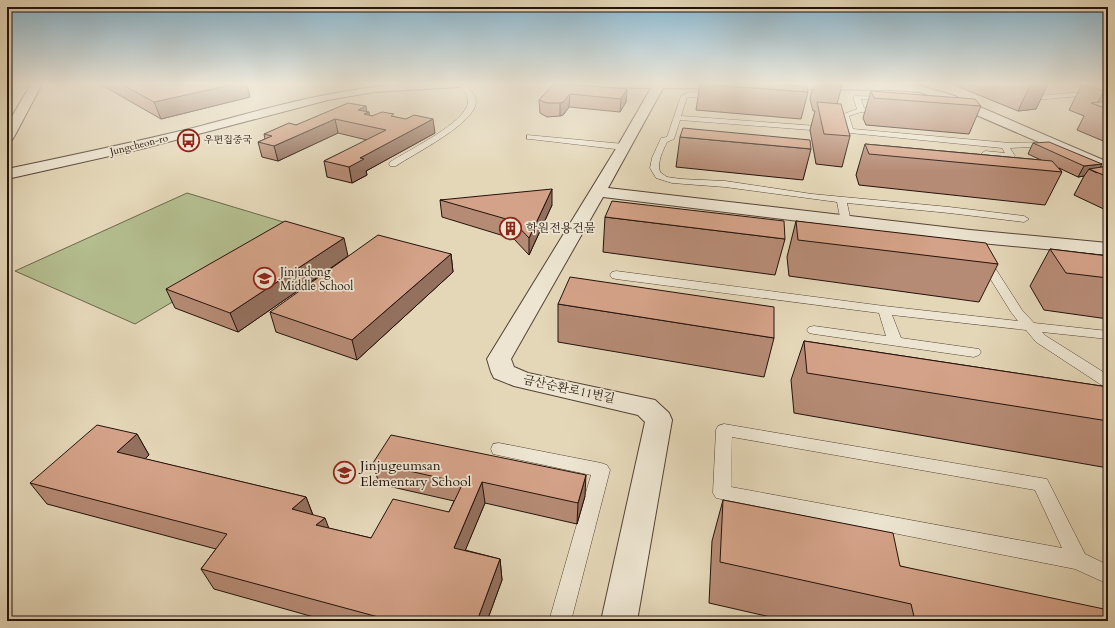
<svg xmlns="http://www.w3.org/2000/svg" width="1115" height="628" viewBox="0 0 1115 628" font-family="Cardo,'Noto Serif KR',serif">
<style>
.green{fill:#b4be8f;stroke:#6c684c}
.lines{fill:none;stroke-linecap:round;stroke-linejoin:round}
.lane-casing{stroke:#544336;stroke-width:1}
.street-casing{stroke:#544336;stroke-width:2}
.lane{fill:#ede5d1;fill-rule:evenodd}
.street{fill:#ede5d1;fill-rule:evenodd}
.wall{fill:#b68b75;stroke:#24120a}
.shaded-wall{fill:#94715f;stroke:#24120a}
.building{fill:#d4a288;stroke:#24120a}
.labels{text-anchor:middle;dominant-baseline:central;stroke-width:3.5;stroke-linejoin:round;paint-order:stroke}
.far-poi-label{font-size:10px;fill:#24120a;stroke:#ede5d1;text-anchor:start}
.far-street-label{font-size:10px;fill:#24120a;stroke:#ede5d1}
.poi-label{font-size:12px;fill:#24120a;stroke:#ede5d1;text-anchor:start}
.street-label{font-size:12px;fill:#24120a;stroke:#ede5d1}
.near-poi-label{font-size:14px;fill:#24120a;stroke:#ede5d1;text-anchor:start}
</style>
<rect width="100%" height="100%" fill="#e4d7b8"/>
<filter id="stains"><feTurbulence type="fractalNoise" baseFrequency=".005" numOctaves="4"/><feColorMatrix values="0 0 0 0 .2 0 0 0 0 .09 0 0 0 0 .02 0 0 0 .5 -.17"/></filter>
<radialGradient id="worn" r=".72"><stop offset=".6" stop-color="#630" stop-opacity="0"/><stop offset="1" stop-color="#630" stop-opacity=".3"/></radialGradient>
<path class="green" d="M187,193L300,227L135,324L15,271Z"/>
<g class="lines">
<defs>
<g id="lane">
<path d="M458,84H464C469,89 475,94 476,101C477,123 413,154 396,166H390L389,164L390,162C407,151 467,122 468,102C469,95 462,90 458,84Z"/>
<path d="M994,84H1002L1036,96L1093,91L1076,85L1075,84H1083L1106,92L1103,94L1035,100Z"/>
<path d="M690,92L716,93L719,95L716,97H687L681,116L845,128L841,115L857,109L853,97L855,96L887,97L889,98V100L861,99L864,108L883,110L887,112L883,114L861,112L849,116L853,129L1010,143L1050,142L1054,144L1050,146L1010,148L1015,156C1011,160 985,158 981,154L985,151L1005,153L1002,148L850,133L680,120L674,139L667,142C663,151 657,161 660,172L667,177L681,179L725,181L812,194L949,207L1024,216L1029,219L1024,222L949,213L847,203L851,222L846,225L841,222L837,202L725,187L672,183L656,178L650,168L652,158L661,138L667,137L681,96Z"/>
<path d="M527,135L624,144L628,147L624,150L530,139H527Z"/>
<path d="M984,256L988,257L1022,310L1034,323L1108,331V339L1042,332L1046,336L1108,375V387L1103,386L1036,342L1026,330L892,315L901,338L979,349L981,352L979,355L974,357L814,334L809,333L807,330L809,327L814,326L886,336L879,313L616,279L612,278L610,275L612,272L616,271L884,306L1018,321L1011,312L978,259L980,257Z"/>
<path d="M724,424L1047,479L1085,554L1108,565V584L1075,569L716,498L713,493L716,430L718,426ZM732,437L1035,490L1062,548L731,487Z"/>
<path d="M499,443L601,463L607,465L610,470L571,621H549L591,475L493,454L491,449L493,444Z"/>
</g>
<g id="street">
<path d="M31,84H42L14,137L12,140L7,141V125Z"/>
<path d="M409,84H464L458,87L374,92L328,100L141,149L7,179V169C69,156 131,143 193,128C264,109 335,88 409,84Z"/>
<path d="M586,84H889L921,86L952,95L1108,162V172L944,101L920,92L892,90L663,88L608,188L970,230L1108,243V255L970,242L603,197L511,359L514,367L528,373L655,400L669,413L672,420L637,621H601L645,422L638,415L514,386L494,378L491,372L487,359L617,147L651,88L592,87Z"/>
</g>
</defs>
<use href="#lane" class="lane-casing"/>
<use href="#street" class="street-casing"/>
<use href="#lane" class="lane"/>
<use href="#street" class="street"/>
</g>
<g class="wall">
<path d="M100,84H246L250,95H249L250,97L161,119Z"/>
<path d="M554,84L627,89L626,102L620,112L569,107L563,115L560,116L547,117L540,113L539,100Z"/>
<path d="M700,84L808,92L801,119L696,110Z"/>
<path d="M813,84H841L842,86L837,104L850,136L842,167L816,164L810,130L815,111H813L810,99Z"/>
<path d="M955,84H1048L1036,109L1018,111L954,85Z"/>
<path d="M1082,84H1108V143L1077,130L1084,116L1069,110Z"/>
<path d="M871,91L981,106L969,134L866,125L863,118Z"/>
<path d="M367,112L370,116H372L395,117L435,133L366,171L367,175L352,183L327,177L324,161L367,140L338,133L278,161L262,157L258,142L265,139L264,134L296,125Z"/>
<path d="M680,137L811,149L803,180L676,167Z"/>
<path d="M1033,143L1100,167H1103L1107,160H1108V211L1074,195L1084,176L1078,177L1059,168L1062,172L1045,205L859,185L856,175L865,144L1041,160L1028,154Z"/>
<path d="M440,200L552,205L529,255L514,239L442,217Z"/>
<path d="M605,217L785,239L775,275L603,252Z"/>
<path d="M796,221L998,264L979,302L789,276L787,257Z"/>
<path d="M1050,249L1108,256V319L1044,310L1030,286Z"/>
<path d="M451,254L453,272L357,360L276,332L270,312Z"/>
<path d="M348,256L238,332L175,308L166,289Z"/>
<path d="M558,304L774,338L764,377L558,342Z"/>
<path d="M804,341L1108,387V468L794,413L791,380Z"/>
<path d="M137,434L149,455L145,459L306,497L313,515L328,528L371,538L449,512L454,501L379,484L373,463L585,496L577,524L485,503L465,550L500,559L502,580L487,621H328L214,589L201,569L216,549L47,504L30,483Z"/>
<path d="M723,500L900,566L1108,621H788L709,603L712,541Z"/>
</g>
<g class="shaded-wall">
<path d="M235,84H246L250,95H249L250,97L161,119L154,102Z"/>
<path d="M1042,84H1048L1036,109L1018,111L1030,85Z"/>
<path d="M627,89L626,102L620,112L621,99Z"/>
<path d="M1104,91H1108V109L1096,105Z"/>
<path d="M570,94L569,107L563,115L560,116V103Z"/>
<path d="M366,106L367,113L369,112L372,126L358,110Z"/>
<path d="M335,119L338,133L278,161L274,146Z"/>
<path d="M433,119L435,133L366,171L367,175L352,183L349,167L360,158Z"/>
<path d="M1102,164L1097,173L1089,169L1084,176L1078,177L1084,166Z"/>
<path d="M552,189V205L529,255V238Z"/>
<path d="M344,238L348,256L238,332L230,313Z"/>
<path d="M451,254L453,272L357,360L352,340Z"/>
<path d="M137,434L149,455L130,473L117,452Z"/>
<path d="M586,475L585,496L577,524L578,503Z"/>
<path d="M482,482L485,503L458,568L454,548Z"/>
<path d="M306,497L314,518L292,509Z"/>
<path d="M325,518L333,539L316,525Z"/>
<path d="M500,559L502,580L487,621H477Z"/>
</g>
<g class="building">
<path d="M121,84H235L154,102Z"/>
<path d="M554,84H563L627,89L621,99L570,94L563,102L560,103H547L539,100Z"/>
<path d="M700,84H773L806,86L808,92Z"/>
<path d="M819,84H841L842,86L820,85Z"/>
<path d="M1027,84H1042L1030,85Z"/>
<path d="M1082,84H1108V91H1104Z"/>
<path d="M871,91L975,99L981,106L874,98Z"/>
<path d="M1108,101V109L1091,103Z"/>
<path d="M817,102L841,104L850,136L824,134Z"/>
<path d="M348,103L366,106L358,110L369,112L364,114L372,116L382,112L394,114L391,116L406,119L414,115L433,119L360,158L364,159L349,167L324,161L386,130L335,119L274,146L258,142L272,136L264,134L289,123L296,125Z"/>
<path d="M683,128L810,140L811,149L680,137Z"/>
<path d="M1049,142L1102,164L1084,166L1033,143Z"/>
<path d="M865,144L1052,161L1062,172L869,154Z"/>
<path d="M1108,166V177L1089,169Z"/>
<path d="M552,189L529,238L513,221L440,200Z"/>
<path d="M612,201L784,221L785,239L605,217Z"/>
<path d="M285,221L344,238L230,313L166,289Z"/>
<path d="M796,221L986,243L998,264L798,240Z"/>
<path d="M378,235L451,254L352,340L270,312Z"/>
<path d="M1050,249L1108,256V278L1066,273Z"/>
<path d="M570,277L774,307V338L558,304Z"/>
<path d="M804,341L1108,387V421L807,373Z"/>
<path d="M97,425L137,434L117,452L306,497L292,509L325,518L316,525L371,538L393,499L449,512L463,483L373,463L391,435L586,475L578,503L482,482L454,548L500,559L477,621H393L201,569L227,534L30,483Z"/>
<path d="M723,500L893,533L900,566L1104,609L1108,618V621H915L911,604L720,562Z"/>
</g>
<linearGradient id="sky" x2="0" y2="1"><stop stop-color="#87b6d0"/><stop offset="0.49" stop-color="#f3eddf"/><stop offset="1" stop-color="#f3eddf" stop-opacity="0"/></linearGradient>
<rect width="1115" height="171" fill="url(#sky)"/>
<defs>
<symbol id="bus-ring" viewBox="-11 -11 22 22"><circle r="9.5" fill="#ede5d1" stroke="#8f2418" stroke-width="1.5"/><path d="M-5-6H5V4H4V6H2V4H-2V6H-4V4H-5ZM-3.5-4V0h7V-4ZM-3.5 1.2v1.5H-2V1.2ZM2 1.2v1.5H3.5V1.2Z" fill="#8f2418"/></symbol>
<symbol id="building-ring" viewBox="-11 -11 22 22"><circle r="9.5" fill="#ede5d1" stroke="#8f2418" stroke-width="1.5"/><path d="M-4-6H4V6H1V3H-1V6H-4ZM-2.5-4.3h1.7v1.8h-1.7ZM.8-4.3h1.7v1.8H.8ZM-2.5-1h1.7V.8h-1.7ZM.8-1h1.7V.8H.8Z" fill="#8f2418"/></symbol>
<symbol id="school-ring" viewBox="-11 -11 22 22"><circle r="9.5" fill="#ede5d1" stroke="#8f2418" stroke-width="1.5"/><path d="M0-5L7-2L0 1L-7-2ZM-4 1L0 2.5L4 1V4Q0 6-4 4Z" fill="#8f2418"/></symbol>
</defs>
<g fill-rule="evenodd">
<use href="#bus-ring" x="176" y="128" width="25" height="25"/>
<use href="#building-ring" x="498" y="216" width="25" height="25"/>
<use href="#school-ring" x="252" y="266" width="25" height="25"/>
<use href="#school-ring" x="332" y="460" width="25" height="25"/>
</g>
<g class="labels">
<g class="far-poi-label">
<text x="204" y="140">우편집중국</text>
</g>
<g class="far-street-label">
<text transform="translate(139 145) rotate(-14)">Jungcheon-ro</text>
</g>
<g class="poi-label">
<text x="526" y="228">학원전용건물</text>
<text x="280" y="272">Jinjudong<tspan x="280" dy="14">Middle School</tspan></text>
</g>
<g class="street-label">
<text transform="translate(569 389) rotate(12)">금산순환로11번길</text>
</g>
<g class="near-poi-label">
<text x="360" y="465">Jinjugeumsan<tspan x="360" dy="16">Elementary School</tspan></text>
</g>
</g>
<rect width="1115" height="628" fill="none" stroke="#e4d7b8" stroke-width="24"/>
<rect x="8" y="8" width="1099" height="612" fill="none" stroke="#24120a" stroke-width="2"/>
<rect x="12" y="12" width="1091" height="604" fill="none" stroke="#24120a"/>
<rect width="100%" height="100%" filter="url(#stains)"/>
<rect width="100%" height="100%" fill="url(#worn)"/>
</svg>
